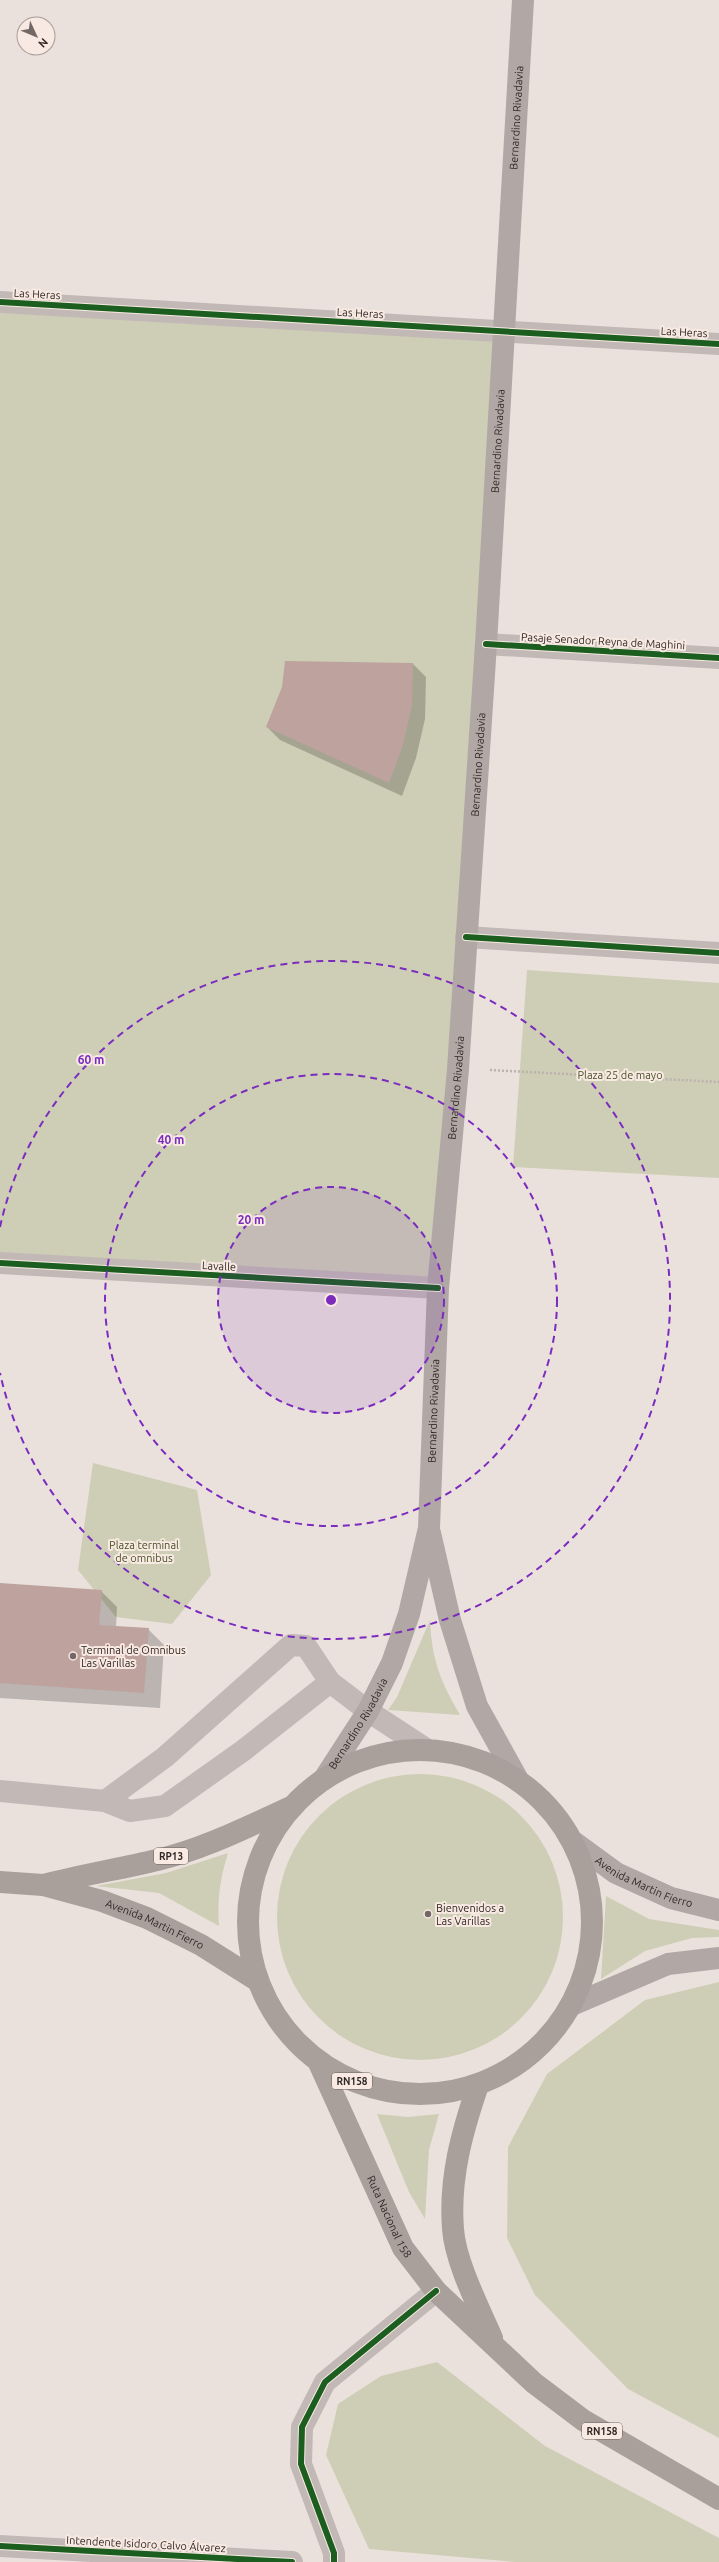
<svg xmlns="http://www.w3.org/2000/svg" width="719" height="2562" viewBox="0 0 719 2562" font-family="Ubuntu,sans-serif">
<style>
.green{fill:#ceceb6}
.shadow{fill:#0003}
.building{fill:#bda29e}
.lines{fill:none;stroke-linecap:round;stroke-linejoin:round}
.path{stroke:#bbb2ae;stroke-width:2.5;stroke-dasharray:2 2;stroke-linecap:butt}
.minor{stroke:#c2b9b6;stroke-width:22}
.major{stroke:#b1a8a5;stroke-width:22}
.highway{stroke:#a9a09c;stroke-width:22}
.cycleway-casing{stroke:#f8eae2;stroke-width:8}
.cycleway{stroke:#1b5e20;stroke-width:6}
.ring{fill:none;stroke:#7b2cbf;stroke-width:2;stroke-dasharray:7 5}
.poi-dot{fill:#726865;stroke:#f8eae2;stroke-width:1.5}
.labels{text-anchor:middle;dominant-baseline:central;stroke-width:4;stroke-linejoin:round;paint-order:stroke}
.shield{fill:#f8eae2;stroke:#6d625e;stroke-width:1}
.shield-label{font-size:10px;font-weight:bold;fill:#322725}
.street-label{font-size:11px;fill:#322725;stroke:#f8eae2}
.park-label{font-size:11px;fill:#485029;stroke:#f8eae2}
.poi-label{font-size:11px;fill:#322725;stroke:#f8eae2;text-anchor:start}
.centre{fill:#7b2cbf;stroke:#f8eae2;stroke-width:2}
.ring-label{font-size:12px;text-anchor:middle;font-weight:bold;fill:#7b2cbf;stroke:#f8eae2;stroke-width:4;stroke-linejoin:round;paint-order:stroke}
</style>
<rect width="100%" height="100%" fill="#eae1dc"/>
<g class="green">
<path d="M0,301L502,331L438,1288L0,1268Z"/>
<path d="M527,970L719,983V1178L513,1167Z"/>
<path d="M93,1463L197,1490L211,1575L172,1624L116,1617L78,1570Z"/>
<path d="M430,1620C432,1661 440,1680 460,1715L388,1710L397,1697Z"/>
<circle cx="420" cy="1917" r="143"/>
<path d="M228,1853C220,1879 217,1899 219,1926L159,1893L96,1886L166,1873Z"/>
<path d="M606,1896L649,1919L719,1930V1937L692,1938L645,1951L601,1979Z"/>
<path d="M719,1982V2438L628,2389L535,2295L507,2238L508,2147L547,2074L645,2000Z"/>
<path d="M377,2114L408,2117L439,2114L429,2150L425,2219L409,2192Z"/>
<path d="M437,2362L545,2446L719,2538V2562H515L369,2549L326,2455L338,2404L381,2376Z"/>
</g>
<g class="shadow">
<path d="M413,664L426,677L425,719L416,758L402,796L280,740L267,727Z"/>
<path d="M0,1584L101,1591L117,1607L116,1627L148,1629L164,1645L160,1708L0,1698Z"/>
</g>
<g class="building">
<path d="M285,661L413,663L412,705L403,745L389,783L266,727L282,687Z"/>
<path d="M0,1583L102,1590L99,1625L149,1628L144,1693L0,1683Z"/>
</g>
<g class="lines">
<path class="path" d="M490,1070L719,1082"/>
<g class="minor">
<path d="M0,302L719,344"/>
<path d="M486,644L719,658"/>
<path d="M466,937L719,953"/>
<path d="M0,1263L438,1288"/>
<path d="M0,1791L105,1801L130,1811L165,1806L244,1750L330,1682"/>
<path d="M105,1801L165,1757L291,1645L306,1646L330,1682L368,1711L426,1749"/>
<path d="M0,2546L292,2562"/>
<path d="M334,2562V2553L301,2464L302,2427L325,2382L436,2291"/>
</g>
<g class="major">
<path d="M430,1533L450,1620L477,1706L517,1778"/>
<path id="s1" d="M324,1779L368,1711L392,1663L409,1614L429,1528L438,1288L458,1069L486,644L523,0"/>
<path id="s2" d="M575,1843L616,1873L671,1898L719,1910"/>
<path d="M572,2005L668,1964L719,1958"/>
</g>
<g class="highway">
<circle cx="420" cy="1922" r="172"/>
<path id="s3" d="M0,1882L43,1885L102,1901L147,1918L201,1945L258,1981"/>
<path d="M44,1885C82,1875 120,1869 157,1860C204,1849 247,1827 291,1807"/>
<path id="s4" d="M319,2063L403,2248L436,2291L534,2383L583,2420L719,2499"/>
<path d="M478,2085C462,2132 449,2178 453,2229C455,2261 479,2308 492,2338"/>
</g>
<defs>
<g id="cycleway">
<path d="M0,302L719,344"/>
<path d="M486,644L719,658"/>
<path d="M466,937L719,953"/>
<path d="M0,1263L438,1288"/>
<path d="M0,2546L292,2562"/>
<path d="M334,2562V2553L301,2464L302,2427L325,2382L436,2291"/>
</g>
</defs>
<use href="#cycleway" class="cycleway-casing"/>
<use href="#cycleway" class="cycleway"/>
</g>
<circle cx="331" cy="1300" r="113" fill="#7b2cbf" fill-opacity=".12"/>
<g class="ring">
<circle cx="331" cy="1300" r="113"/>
<circle cx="331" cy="1300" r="226"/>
<path d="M0 1227A339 339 0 1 1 0 1373"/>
</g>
<g class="poi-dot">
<circle cx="73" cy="1656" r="4"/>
<circle cx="428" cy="1914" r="4"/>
</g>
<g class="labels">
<g class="shield">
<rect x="154" y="1848" width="34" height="16" rx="3"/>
<rect x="332" y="2073" width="40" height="16" rx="3"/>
<rect x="582" y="2423" width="40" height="16" rx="3"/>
</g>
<g class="shield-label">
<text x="171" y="1856">RP13</text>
<text x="352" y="2081">RN158</text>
<text x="602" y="2431">RN158</text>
</g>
<g class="street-label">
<text stroke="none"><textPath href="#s1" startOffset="1688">Bernardino Rivadavia</textPath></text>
<text transform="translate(37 294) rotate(3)">Las Heras</text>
<text transform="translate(360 313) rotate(3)">Las Heras</text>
<text transform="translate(684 332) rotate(3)">Las Heras</text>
<text stroke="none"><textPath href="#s1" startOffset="1364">Bernardino Rivadavia</textPath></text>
<text transform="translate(603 641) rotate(3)">Pasaje Senador Reyna de Maghini</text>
<text stroke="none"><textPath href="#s1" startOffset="1040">Bernardino Rivadavia</textPath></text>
<text stroke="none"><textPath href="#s1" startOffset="716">Bernardino Rivadavia</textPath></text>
<text transform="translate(219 1266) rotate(3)">Lavalle</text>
<text stroke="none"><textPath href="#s1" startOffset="392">Bernardino Rivadavia</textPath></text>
<text stroke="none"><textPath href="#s1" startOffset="65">Bernardino Rivadavia</textPath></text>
<text stroke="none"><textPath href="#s2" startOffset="80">Avenida Martin Fierro</textPath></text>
<text stroke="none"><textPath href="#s3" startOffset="162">Avenida Martin Fierro</textPath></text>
<text stroke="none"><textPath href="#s4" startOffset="169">Ruta Nacional 158</textPath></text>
<text transform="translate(146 2544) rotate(3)">Intendente Isidoro Calvo Álvarez</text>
</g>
<g class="park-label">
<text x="620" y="1075">Plaza 25 de mayo</text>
<text x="144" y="1545">Plaza terminal<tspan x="144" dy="13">de omnibus</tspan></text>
</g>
<g class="poi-label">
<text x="81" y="1650">Terminal de Omnibus<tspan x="81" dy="13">Las Varillas</tspan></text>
<text x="436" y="1908">Bienvenidos a<tspan x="436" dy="13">Las Varillas</tspan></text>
</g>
</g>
<circle cx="331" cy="1300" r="6" class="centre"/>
<g class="ring-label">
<text x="91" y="1064">60 m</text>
<text x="171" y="1144">40 m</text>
<text x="251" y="1224">20 m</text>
</g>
<g transform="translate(36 36) rotate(134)"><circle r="19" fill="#f8eae2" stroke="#a99c96"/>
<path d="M0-3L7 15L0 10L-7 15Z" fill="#726865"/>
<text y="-6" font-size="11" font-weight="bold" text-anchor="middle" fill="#322725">N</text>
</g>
</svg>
